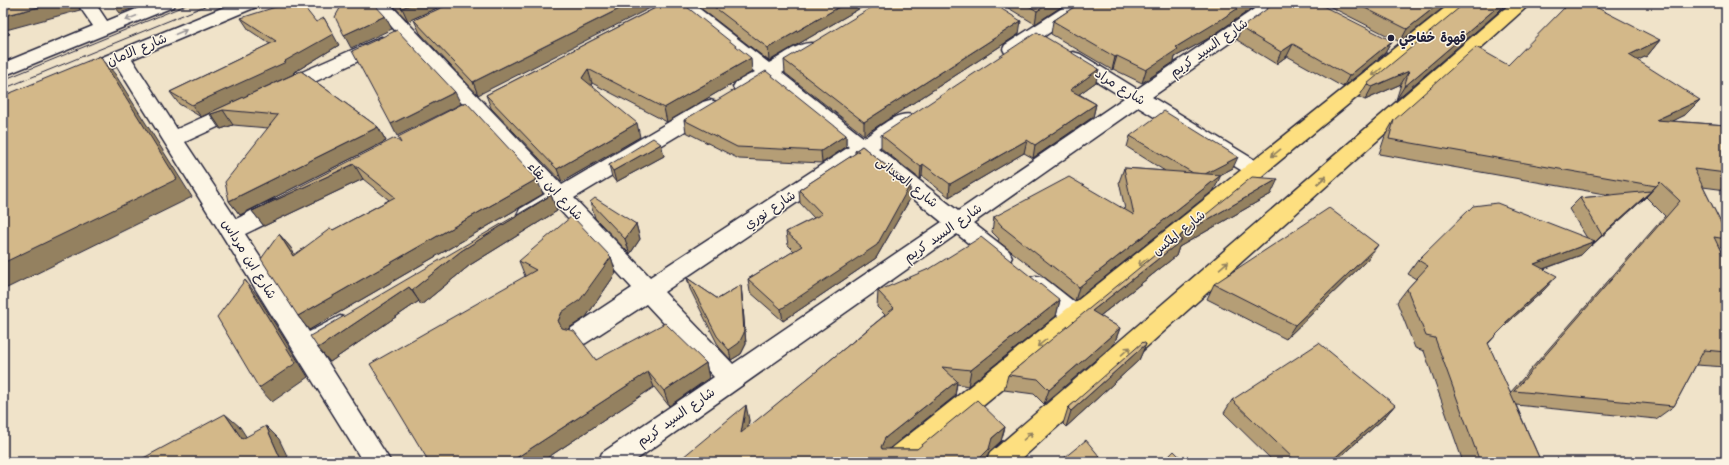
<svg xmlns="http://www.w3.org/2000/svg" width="1729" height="465" viewBox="0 0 1729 465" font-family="'Architects Daughter','Playpen Sans Arabic',sans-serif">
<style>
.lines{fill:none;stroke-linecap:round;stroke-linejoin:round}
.minor-casing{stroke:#22223b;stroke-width:3}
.major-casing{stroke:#22223b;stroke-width:3}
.minor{fill:#fcf5e5;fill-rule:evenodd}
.major{fill:#fddf80;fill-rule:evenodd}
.tram{stroke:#22223b;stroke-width:1}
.wall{fill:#b59e76;stroke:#22223b;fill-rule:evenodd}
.shaded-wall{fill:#948160;stroke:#22223b}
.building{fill:#d3b889;stroke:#22223b}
.oneway{stroke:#9a9698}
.oneway2{stroke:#90805e}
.poi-dot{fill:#22223b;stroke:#fcf5e5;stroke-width:1.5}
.labels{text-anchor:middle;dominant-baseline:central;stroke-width:3;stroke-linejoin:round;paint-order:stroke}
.poi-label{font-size:13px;font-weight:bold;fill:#22223b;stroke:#fcf5e5;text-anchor:start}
.street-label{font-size:13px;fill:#22223b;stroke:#fcf5e5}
</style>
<rect width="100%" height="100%" fill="#f0e3c9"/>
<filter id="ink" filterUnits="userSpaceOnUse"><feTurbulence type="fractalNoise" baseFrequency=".025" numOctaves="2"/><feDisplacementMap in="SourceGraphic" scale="8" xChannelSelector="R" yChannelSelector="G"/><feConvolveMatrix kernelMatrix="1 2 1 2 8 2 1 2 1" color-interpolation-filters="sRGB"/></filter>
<g filter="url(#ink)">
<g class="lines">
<defs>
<g id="minor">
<path d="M77,3H95L107,21L151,3H176L173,7L3,76V63L93,26Z"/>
<path d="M234,3H259L256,7L132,59L177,129L234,103L241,101L248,103L251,108L248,113L185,142L236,219C251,212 274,194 292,199L295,205L292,211L245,234L309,332L340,316L348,319L352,326L348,333L320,350L391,462H363L117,66L78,81L71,80L68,75L71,70Z"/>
<path d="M370,3H389L562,185L703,102L710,100L717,102L720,107L717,112L574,198L650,277L849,147L767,81C757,87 748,95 736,92L733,87L736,82L755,72L672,3H692L769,63C783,56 801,39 817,44L819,48L817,52L782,73L864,138C878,129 896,110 913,115L916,120L913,125L878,148L958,211L1124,98L1066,62L1064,58L1066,54L1073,52L1080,54L1137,89L1263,3H1284L1281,7L1152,97L1263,165L1266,170L1263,175L1256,178L1249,175L1138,107L973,223L1009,251L1012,257L1009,263L1001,266L993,263L957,234L633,462H598L602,453L714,377L646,304L586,343L578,346L570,343L566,336L570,329L632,288L558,208C546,215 534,225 520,221L517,215L520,209L545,194ZM863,158L942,222L733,364L664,292Z"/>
<path d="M1070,3H1091L1088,7L1019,53L1012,55L1005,53L1003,49L1005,45Z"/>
<path d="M381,37L388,39L390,43L388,47L289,94L282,96L275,94L272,89L275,84Z"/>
<path d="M1036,276L1044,278L1083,309L1087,316L1083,323L1075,326L1067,323L1028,292L1025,285L1028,278Z"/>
</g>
<g id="major">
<path d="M1451,3H1471L915,462H882L886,453Z"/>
<path d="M1511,3H1531L1018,462H986L990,453Z"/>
</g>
</defs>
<use href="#minor" class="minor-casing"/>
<use href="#major" class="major-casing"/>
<use href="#minor" class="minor"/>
<use href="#major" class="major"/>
<g class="tram">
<path d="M3,80L191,3"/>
<path d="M3,89L212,3"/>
</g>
</g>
<g class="wall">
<path d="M391,3H448L408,21Z"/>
<path d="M452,3L478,95L420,33L414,20Z"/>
<path d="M665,3L752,72L667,122L592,83L591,85L640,137L562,182L491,108L486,95Z"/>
<path d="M694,3H869L769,61Z"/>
<path d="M1000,3H1067L1035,24Z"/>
<path d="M1080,3H1260L1209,38L1175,57L1174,62L1142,83L1113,69L1112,70L1051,34L1053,21Z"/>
<path d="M1325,3H1449L1400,42L1325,4Z"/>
<path d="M1496,14L1396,100L1401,84L1365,100L1359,97L1367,84Z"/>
<path d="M241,18L316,22L339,45L293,73L294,74L201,117L179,104L170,92L270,44L249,30Z"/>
<path d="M1241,28L1392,41L1385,53L1343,87L1287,56L1276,64L1237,40Z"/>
<path d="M1019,34L864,135L785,73L784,60Z"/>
<path d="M1660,40L1647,56L1637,60L1685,115L1672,121L1726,125V190L1703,187L1726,233V242L1719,248L1726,262V367L1696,365L1674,406L1656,419L1516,405L1541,462H1463L1424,351L1415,348L1397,302L1407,289L1416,279L1408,274L1418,260L1587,238L1569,209L1580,198L1610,195L1379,154L1385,136L1394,120L1508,65ZM1646,197L1665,216L1510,393L1488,344L1506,324L1544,290V269L1581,255L1591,245V246Z"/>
<path d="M301,71L378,127L386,141L240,215L229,201L268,128L233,125L221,129L219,128L209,113Z"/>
<path d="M1096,82L1079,94L1096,104L1093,117L1033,158L1024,153L949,197L922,176L920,179L881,148V135Z"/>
<path d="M684,120L846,135V147L822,163L739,159L686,132Z"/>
<path d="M1130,136L1233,168L1220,175L1214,190L1075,301L998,241L999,239L992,232L994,217L1125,209L1119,182L1124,168L1165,171L1127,147Z"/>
<path d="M401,143L543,194L309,330L298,316L279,234L291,248L294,255L333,230L389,200L363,179L264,226L252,211Z"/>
<path d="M661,144L664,156L616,182L612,177L609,165Z"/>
<path d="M862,146L910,185V199L876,258L783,321L750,292L748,279L794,251L788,245L786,232L814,218L800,203L799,190L855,154V151Z"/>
<path d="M1271,194L1179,247L1176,256L1100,316L1120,328L1114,344L1044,404L1034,394L1004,390L1008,375L1179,238L1181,235Z"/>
<path d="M551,195L557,211L470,265L421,305L419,301L330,362L318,348Z"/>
<path d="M590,202L636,224L640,239L630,254L595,218Z"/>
<path d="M611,257L616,273L586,317L569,328L568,330L596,360L706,363L709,378L669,406L654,387L541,462L525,276L519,261Z"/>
<path d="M1367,260L1286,339L1207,299L1214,284Z"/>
<path d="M687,278L718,299L741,285L742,296L746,344L741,354L731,360L719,347L690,289Z"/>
<path d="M878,291L1060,300L1056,316L968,386L957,384L955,396L888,449H917L1005,427L1001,441L989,452L677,462L749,420L748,428L885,315L877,307Z"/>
<path d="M1146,344L1139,360L1066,427L1063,424L1068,408Z"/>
<path d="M1232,400L1395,405L1383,419L1334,462H1274L1224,413Z"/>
</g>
<g class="shaded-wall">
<path d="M55,3H77L80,10L6,30L10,34L3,36V16Z"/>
<path d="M97,3H109L99,6Z"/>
<path d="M112,3H148L120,13Z"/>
<path d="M414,3H448L408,21L402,8Z"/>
<path d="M631,3H660L478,95L473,82Z"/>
<path d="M846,3H869L769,61L768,48Z"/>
<path d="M1050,3H1067L1035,24L1037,11Z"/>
<path d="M1246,3H1260L1209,38L1175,57L1174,62L1142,83L1146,70L1176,47Z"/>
<path d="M1440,3H1449L1400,42L1407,29Z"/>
<path d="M1502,3H1507L1496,14L1396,100L1404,87Z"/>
<path d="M385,16L392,29L351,48L344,35Z"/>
<path d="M324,18L339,45L293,73L294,74L201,117L192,105L285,61Z"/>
<path d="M1021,21L1019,34L864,135V122Z"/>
<path d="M1660,40L1647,56L1616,70L1629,55Z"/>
<path d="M1392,41L1385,53L1343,87L1349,76Z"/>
<path d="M1293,44L1287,56L1276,64L1281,52Z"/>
<path d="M100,56L115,74L192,197L3,290V263Z"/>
<path d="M1117,56L1113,69L1112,70L1115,57Z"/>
<path d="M751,58L752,72L667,122L664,108Z"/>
<path d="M588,69L592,83L587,92L582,78Z"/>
<path d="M1099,69L1096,82L1067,103L1070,90Z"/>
<path d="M1409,71L1401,84L1365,100L1372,87Z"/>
<path d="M455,92L461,104L397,136L391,124Z"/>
<path d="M1700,100L1685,115L1643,136L1656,120Z"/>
<path d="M1096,104L1093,117L1033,158L1035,145Z"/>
<path d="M223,110L233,125L221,129L211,114Z"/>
<path d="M637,123L640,137L562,182L557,169Z"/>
<path d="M378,127L386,141L240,215L229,201Z"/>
<path d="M846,135V147L822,163L821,151Z"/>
<path d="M1027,140L1024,153L949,197L950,184Z"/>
<path d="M661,144L664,156L616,182L613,171Z"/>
<path d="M1238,157L1233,168L1195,188L1199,176Z"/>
<path d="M354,164L363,179L264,226L252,211Z"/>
<path d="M923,164L922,176L920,179L921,167Z"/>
<path d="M1221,175L1214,190L1075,301L1079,287Z"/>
<path d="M537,179L543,194L309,330L298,316Z"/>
<path d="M1278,179L1271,194L1179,247L1176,256L1087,326L1092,311L1177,244L1181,235Z"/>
<path d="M1660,182L1646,197L1642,201L1656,186Z"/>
<path d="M910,185V199L876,258L783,321L781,309Z"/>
<path d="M1651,191L1639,203L1591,246L1602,235Z"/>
<path d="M551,195L557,211L470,265L421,305L412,290L461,251Z"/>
<path d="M636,224L640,239L630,254L625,239Z"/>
<path d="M279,234L291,248L304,271L293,256Z"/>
<path d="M1595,241L1581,255L1521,277L1534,264Z"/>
<path d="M1378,245L1367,260L1286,339L1295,325Z"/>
<path d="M611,257L616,273L586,317L569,328L565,337L558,321L562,312Z"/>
<path d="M1557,276L1544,290L1493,336L1505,323Z"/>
<path d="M245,280L257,295L308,377L272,402L259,388Z"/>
<path d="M741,285L742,296L746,344L741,354L731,360L729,350Z"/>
<path d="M409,287L419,301L330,362L318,348Z"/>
<path d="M1060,300L1056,316L968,386L971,370Z"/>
<path d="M1120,328L1114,344L1044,404L1049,390Z"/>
<path d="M1146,344L1139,360L1066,427L1071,411Z"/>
<path d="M706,363L709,378L669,406L664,391Z"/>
<path d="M648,372L654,387L541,462H510Z"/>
<path d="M957,381L955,396L885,452L881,447L885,438Z"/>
<path d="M746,405L749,420L744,447L741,433Z"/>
<path d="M1395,405L1383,419L1334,462H1330Z"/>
<path d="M225,414L240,427L256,452L242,439Z"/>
<path d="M266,426L279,439L290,462H282Z"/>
<path d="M1005,427L1001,441L989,452L986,462H976L992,438Z"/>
</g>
<g class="building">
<path d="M3,3H55L3,16Z"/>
<path d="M288,3H301L316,22L324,18L333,34L285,61L286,62L192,105L170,92L276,41L241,18Z"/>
<path d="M343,3H373L385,16L344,35L335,17Z"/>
<path d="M397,3H414L402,8Z"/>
<path d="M452,3H631L473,82L414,20Z"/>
<path d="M665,3H682L751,58L664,108L588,69L582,78L637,123L557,169L486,95Z"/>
<path d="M709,3H846L768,48Z"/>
<path d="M879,3H992L1021,21L864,122L784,60Z"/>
<path d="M1024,3H1050L1037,11Z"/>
<path d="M1080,3H1246L1214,24L1176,47L1178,49L1146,70L1117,56L1115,57L1053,21Z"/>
<path d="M1275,3H1317L1392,41L1349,76L1293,44L1281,52L1241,28Z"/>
<path d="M1355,3H1440L1407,29Z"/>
<path d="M1465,3H1502L1404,87L1409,71L1372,87L1367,84Z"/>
<path d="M1569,3H1588L1660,40L1629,55L1700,100L1656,120L1726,125V173L1694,169L1726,233V239L1714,237L1726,262V352L1704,350L1674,406L1514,391L1680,201L1660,182L1656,186L1389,139L1394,120L1476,47L1508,65Z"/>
<path d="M397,30L455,92L391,124L352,51Z"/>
<path d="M1037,32L1099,69L1070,90L1096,104L1035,145L1027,140L950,184L923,164L921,167L881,135Z"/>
<path d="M100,56L177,179L3,263V96Z"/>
<path d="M301,71L378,127L229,201L225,182L278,115L223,110L211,114L209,113Z"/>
<path d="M766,71L846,135L821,151L737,147L684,120Z"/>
<path d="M466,102L537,179L298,316L261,259L279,234L293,256L331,228L333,230L395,197L354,164L252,211L395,138L401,143L398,137Z"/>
<path d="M1164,111L1238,157L1205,174L1193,173L1130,136Z"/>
<path d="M653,138L661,144L613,171L609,165Z"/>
<path d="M862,146L910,185L877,245L781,309L748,279L802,246L786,232L822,214L799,190L859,151H855Z"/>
<path d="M1124,168L1221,175L1079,287L1001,226H1002L994,217L1069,177L1134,215Z"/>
<path d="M1252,177L1278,179L1181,235Z"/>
<path d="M1651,191L1602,235L1580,198Z"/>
<path d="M551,195L461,251L412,290L409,287L318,348L310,336Z"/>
<path d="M595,198L636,224L625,239L590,202Z"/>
<path d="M1497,203L1595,241L1534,264L1557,276L1505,323L1507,324L1488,343L1541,462H1480L1435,338L1426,336L1407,289L1428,266L1418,260L1473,206Z"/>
<path d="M1329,208L1378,245L1295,325L1214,284Z"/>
<path d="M572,216L611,257L580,300L562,312L558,321L562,328L574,331L596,360L665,323L706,363L664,391L648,372L510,462H429L370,364L536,270L519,261Z"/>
<path d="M981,237L1060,300L971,370L942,367L957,381L885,438L881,447L882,449H917L977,400L1005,427L992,438L989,449L976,462H677L746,405L741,433L894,308L878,291L931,268Z"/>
<path d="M1177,237L1182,240L1092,311L1120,328L1049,390L1038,379L1008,375Z"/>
<path d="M687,278L718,299L741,285L744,333L739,343L729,350L717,336Z"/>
<path d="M245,280L296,363L259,388L217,317Z"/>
<path d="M1143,342L1146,344L1071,411L1068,408Z"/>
<path d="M1319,343L1395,405L1330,462H1297L1232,400Z"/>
<path d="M225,414L242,439L266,426L282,462H136Z"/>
<path d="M1086,440L1104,462H1059Z"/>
<path d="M1174,451L1185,462H1163Z"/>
</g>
<defs><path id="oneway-shaft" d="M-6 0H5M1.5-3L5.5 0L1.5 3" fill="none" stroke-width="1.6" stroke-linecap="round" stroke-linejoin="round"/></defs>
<g class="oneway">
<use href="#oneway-shaft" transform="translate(131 18) rotate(158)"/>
<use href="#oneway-shaft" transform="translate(181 32) rotate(-23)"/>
</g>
<g class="oneway2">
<use href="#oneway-shaft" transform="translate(1377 72) rotate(141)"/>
<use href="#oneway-shaft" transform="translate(1276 153) rotate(141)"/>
<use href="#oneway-shaft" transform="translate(1322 180) rotate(-41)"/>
<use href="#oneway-shaft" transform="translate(1143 262) rotate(141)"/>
<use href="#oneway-shaft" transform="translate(1224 265) rotate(-41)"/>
<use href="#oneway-shaft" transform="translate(1042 343) rotate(141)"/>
<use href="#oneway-shaft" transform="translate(1126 351) rotate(-41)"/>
<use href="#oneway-shaft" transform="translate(1028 436) rotate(-41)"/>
</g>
</g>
<circle class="poi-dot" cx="1391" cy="38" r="4"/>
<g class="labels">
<g class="poi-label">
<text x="1399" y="38">قهوة خفاجي</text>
</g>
<g class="street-label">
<text transform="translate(1209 48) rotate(-35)">شارع السيد كريم</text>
<text transform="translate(137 50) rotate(-23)">شارع الامان</text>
<text transform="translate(1120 87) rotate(32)">شارع مراد</text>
<text transform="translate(907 182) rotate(38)">شارع العبدانى</text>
<text transform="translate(555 191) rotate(47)">شارع ابن بقاء</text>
<text transform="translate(770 210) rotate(-34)">شارع نوري</text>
<text transform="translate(943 233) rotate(-35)">شارع السيد كريم</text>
<text transform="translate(1179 233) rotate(-39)">شارع المكس</text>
<text transform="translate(249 259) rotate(58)">شارع ابن مرداس</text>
<text transform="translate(676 417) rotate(-35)">شارع السيد كريم</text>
</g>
</g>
<rect width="1729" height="465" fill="none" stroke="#fcf5e5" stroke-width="16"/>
<rect x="8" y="8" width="1713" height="449" fill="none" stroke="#22223b" stroke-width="1.5" filter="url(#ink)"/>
</svg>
